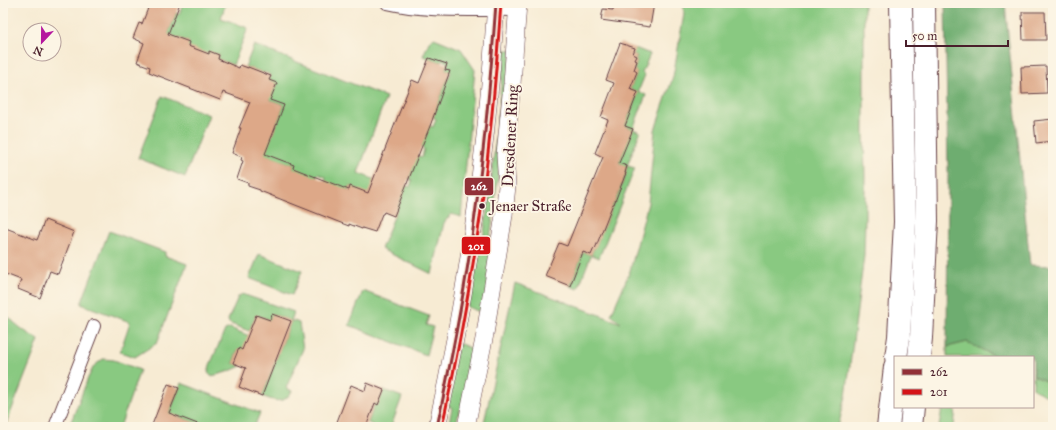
<svg xmlns="http://www.w3.org/2000/svg" width="1056" height="430" viewBox="0 0 1056 430" font-family="'IM FELL Great Primer',serif">
<style>
.green{fill:#89c981;stroke:#6a7456}
.forest{fill:#6ead6f;stroke:#5c664d}
.building{fill:#dda888}
.lines{fill:none;stroke-linecap:round;stroke-linejoin:round}
.street-casing{stroke:#643e44;stroke-width:14}
.secondary-casing{stroke:#643e44;stroke-width:18}
.highway-casing{stroke:#643e44;stroke-width:24}
.street{stroke:#fff;stroke-width:12}
.secondary{stroke:#fff;stroke-width:17}
.highway{stroke:#fff;stroke-width:22}
.bus-1-casing{stroke:#fcf5e5;stroke-width:6}
.bus-2-casing{stroke:#fcf5e5;stroke-width:6}
.bus-1{stroke:#923037;stroke-width:3}
.bus-2{stroke:#d51317;stroke-width:3}
.bus-dot{fill:#4a1f2b;stroke:#fcf5e5;stroke-width:1.5}
.labels{text-anchor:middle;dominant-baseline:central;stroke-width:4;stroke-linejoin:round;paint-order:stroke}
.bus-label{font-size:15px;fill:#4a1f2b;stroke:#fcf5e5;text-anchor:start}
.street-label{font-size:16px;fill:#4a1f2b;stroke:#fcf5e5}
.line-badge{stroke:#fcf5e5;stroke-width:1.5}
.badge-label{font-size:11px;text-anchor:middle;font-weight:bold;fill:#fff}
</style>
<rect width="100%" height="100%" fill="#fcf5e5"/>
<filter id="ink" filterUnits="userSpaceOnUse"><feTurbulence type="fractalNoise" baseFrequency=".025" numOctaves="2"/><feDisplacementMap in="SourceGraphic" scale="8" xChannelSelector="R" yChannelSelector="G"/><feConvolveMatrix kernelMatrix="1 2 1 2 8 2 1 2 1" color-interpolation-filters="sRGB"/></filter>
<filter id="wash" filterUnits="userSpaceOnUse"><feTurbulence type="fractalNoise" baseFrequency=".012" numOctaves="4" result="noise"/><feDisplacementMap in="SourceGraphic" scale="16" xChannelSelector="R" yChannelSelector="G"/><feGaussianBlur stdDeviation="0.9" result="paint"/><feColorMatrix in="noise" values="0 0 0 0 0 0 0 0 0 0 0 0 0 0 0 0 0 1.4 0 .05"/><feComposite in="paint" operator="in"/></filter>
<g filter="url(#wash)">
<rect width="100%" height="100%" fill="#f7ebd3"/>
<g class="green">
<path d="M179,3H226L221,18L248,28L233,65L218,59L219,55L210,52L207,59L186,49L189,42L179,38L174,48L164,44L176,13L179,14L182,7L178,5Z"/>
<path d="M683,3H864V132L865,176V218L864,256L846,396L838,427H483L515,283L621,323L611,315L630,271L648,203L655,130L673,77L684,14Z"/>
<path d="M434,38L461,49L475,70L461,217L451,214L444,223L432,274L381,249L401,199L400,184L410,187L412,180L409,179L416,155L422,157L424,149L421,147L428,125L433,127L436,119L433,117L447,79H448L451,72L445,70L448,62L442,60L441,62L423,56L429,42Z"/>
<path d="M254,45L386,97L358,173L381,182L375,198L350,186L349,190L324,184L326,177L318,174L316,178L291,172L294,165L259,153L272,135L284,105L269,99L273,88L275,89L277,84L269,80L271,75L265,72L264,73L248,67V68L245,67Z"/>
<path d="M635,48L650,54L642,73L645,75L638,92L646,95L633,129L640,132L627,166L635,168L599,258L591,255L578,289L570,286L583,252L591,255L594,248H595L613,204H614L626,174L625,173L627,166L619,163L632,129L625,126L638,92L630,89L637,72L634,70L637,61L635,60L637,56L633,54Z"/>
<path d="M504,50H512L505,121L489,247L496,250L485,314L465,306L474,249L482,246C492,181 499,115 504,50Z"/>
<path d="M162,96L209,115L185,177L138,158Z"/>
<path d="M109,231L165,252V256L187,264L157,343L135,357L120,352L130,322L81,304Z"/>
<path d="M259,254L302,271L292,295L249,278Z"/>
<path d="M363,291L429,316L426,325L433,327L426,355L349,325Z"/>
<path d="M242,294L294,312L291,321H294L299,323L303,349L286,388L292,391C284,405 274,401 262,396L291,321L272,314L270,320L256,315L249,331L231,324L229,323L228,320L238,297Z"/>
<path d="M3,311C13,323 25,332 39,340L5,427H3Z"/>
<path d="M230,328L252,337L246,351L238,349L233,363L241,366C231,371 222,374 211,376L208,373L210,365L225,330Z"/>
<path d="M967,342L997,357H947V347Z"/>
<path d="M458,343L478,351L466,407L460,409L455,427H448L452,408L446,404Z"/>
<path d="M103,359L114,360L140,370L120,427H69L88,378L94,366Z"/>
<path d="M1033,375L1053,385V399L1033,389Z"/>
<path d="M181,383L260,413L254,427H207L177,416L166,422Z"/>
<path d="M384,390L402,397L391,427H373V425L368,423L375,403L378,404Z"/>
<path d="M942,407H956L954,427H939Z"/>
</g>
<path class="forest" d="M945,3H1005L1030,265L1053,266V385L1033,375V357H997L967,342L947,347L948,171Z"/>
<g id="blocks">
<g class="building">
<path d="M150,3H180L168,34L189,42L188,46L209,54V51L219,55L218,59L239,68L240,65L248,68V67L271,76L269,80L277,83L270,100L284,105L265,154L294,165L293,168L349,190L350,186L368,193L412,80L419,83L429,58L447,64L445,70L450,71L430,126L394,216L384,212L383,214H382L375,232L362,228V229L349,224V226L341,223L260,191V190L248,186V183L237,179L243,161L241,160L242,157L232,153L241,128H239L250,102L223,92L220,100L149,72L150,67L137,62L144,43L133,38L139,23L142,24Z"/>
<path d="M614,3H654L650,27L601,20L603,9L613,10Z"/>
<path d="M1022,12H1045L1046,40H1023Z"/>
<path d="M620,43L635,48L633,54L637,56L635,60L637,61L634,70L637,72L630,89L638,92L625,126L633,129L619,163L627,166L625,173H626L614,204H613L610,211L595,249L594,248L591,255L583,252L570,286L545,276L559,243L567,246L603,157L595,153L608,120L601,117L614,83L606,80Z"/>
<path d="M1046,66L1047,93L1022,94L1021,67Z"/>
<path d="M1053,119V141L1036,143L1034,121Z"/>
<path d="M45,220L74,232L58,274L50,271L40,298L18,289L21,280L3,273V227L37,240Z"/>
<path d="M272,314L291,321L262,396L239,387L246,368L233,363L239,348L242,350L256,315L270,320Z"/>
<path d="M367,383L384,390L378,405L375,403L366,427H335L351,385L365,391Z"/>
<path d="M168,384L179,388L169,413L203,426V427H153L154,425H152Z"/>
</g>
</g>
</g>
<g filter="url(#ink)">
<use href="#blocks" fill-opacity="0" stroke="#643e44" stroke-width="1"/>
<g class="lines">
<defs>
<g id="street">
<path d="M387,3C430,13 474,9 518,10"/>
<path d="M55,427L94,326"/>
</g>
<g id="secondary">
<path d="M437,427C468,287 488,146 496,3"/>
<path d="M466,427L485,334L504,215L507,186L505,155L512,84L518,3"/>
</g>
<g id="highway">
<path d="M896,357L899,337L905,222L901,3"/>
<path d="M919,357L921,338L927,221L924,3"/>
<path d="M888,427L895,367"/>
<path d="M911,427L913,407"/>
</g>
</defs>
<use href="#street" class="street-casing"/>
<use href="#secondary" class="secondary-casing"/>
<use href="#highway" class="highway-casing"/>
<use href="#street" class="street"/>
<use href="#secondary" class="secondary"/>
<use href="#highway" class="highway"/>
<defs>
<path id="bus-1" d="M437,427C452,357 466,286 475,215C485,144 491,74 496,3"/>
<path id="bus-2" d="M442,427C457,358 470,288 480,218C490,147 496,75 501,3"/>
</defs>
<use href="#bus-1" class="bus-1-casing"/>
<use href="#bus-2" class="bus-2-casing"/>
<use href="#bus-1" class="bus-1"/>
<use href="#bus-2" class="bus-2"/>
</g>
</g>
<circle class="bus-dot" cx="482" cy="206" r="3.5"/>
<g class="labels">
<g class="bus-label">
<text x="490" y="206">Jenaer Straße</text>
</g>
<g class="street-label">
<text transform="translate(510 136) rotate(-87)">Dresdener Ring</text>
</g>
</g>
<g class="line-badge">
<rect x="464" y="177" width="30" height="19" rx="4" fill="#923037"/>
<rect x="461" y="236" width="30" height="19" rx="4" fill="#d51317"/>
</g>
<g class="badge-label">
<text x="479" y="190">262</text>
<text x="476" y="250">201</text>
</g>
<rect width="1056" height="430" fill="none" stroke="#fcf5e5" stroke-width="16"/>
<rect x="894" y="356" width="140" height="52" fill="#fcf5e5" stroke="#b59f9b"/>
<rect x="902" y="369" width="20" height="6" fill="#923037" stroke="#b59f9b"/>
<text x="930" y="376" font-size="12" fill="#4a1f2b">262</text>
<rect x="902" y="389" width="20" height="6" fill="#d51317" stroke="#b59f9b"/>
<text x="930" y="396" font-size="12" fill="#4a1f2b">201</text>
<g transform="translate(42 42) rotate(202)"><circle r="19" fill="#fcf5e5" stroke="#b59f9b"/>
<path d="M0-3L7 15L0 10L-7 15Z" fill="#b5179e"/>
<text y="-6" font-size="11" font-weight="bold" text-anchor="middle" fill="#4a1f2b">N</text>
</g>
<path d="M906 40v6h102v-6" fill="none" stroke="#4a1f2b" stroke-width="2"/>
<text x="912" y="40" font-size="12" fill="#4a1f2b" stroke="#fcf5e5" stroke-width="3" paint-order="stroke">50 m</text>
</svg>
